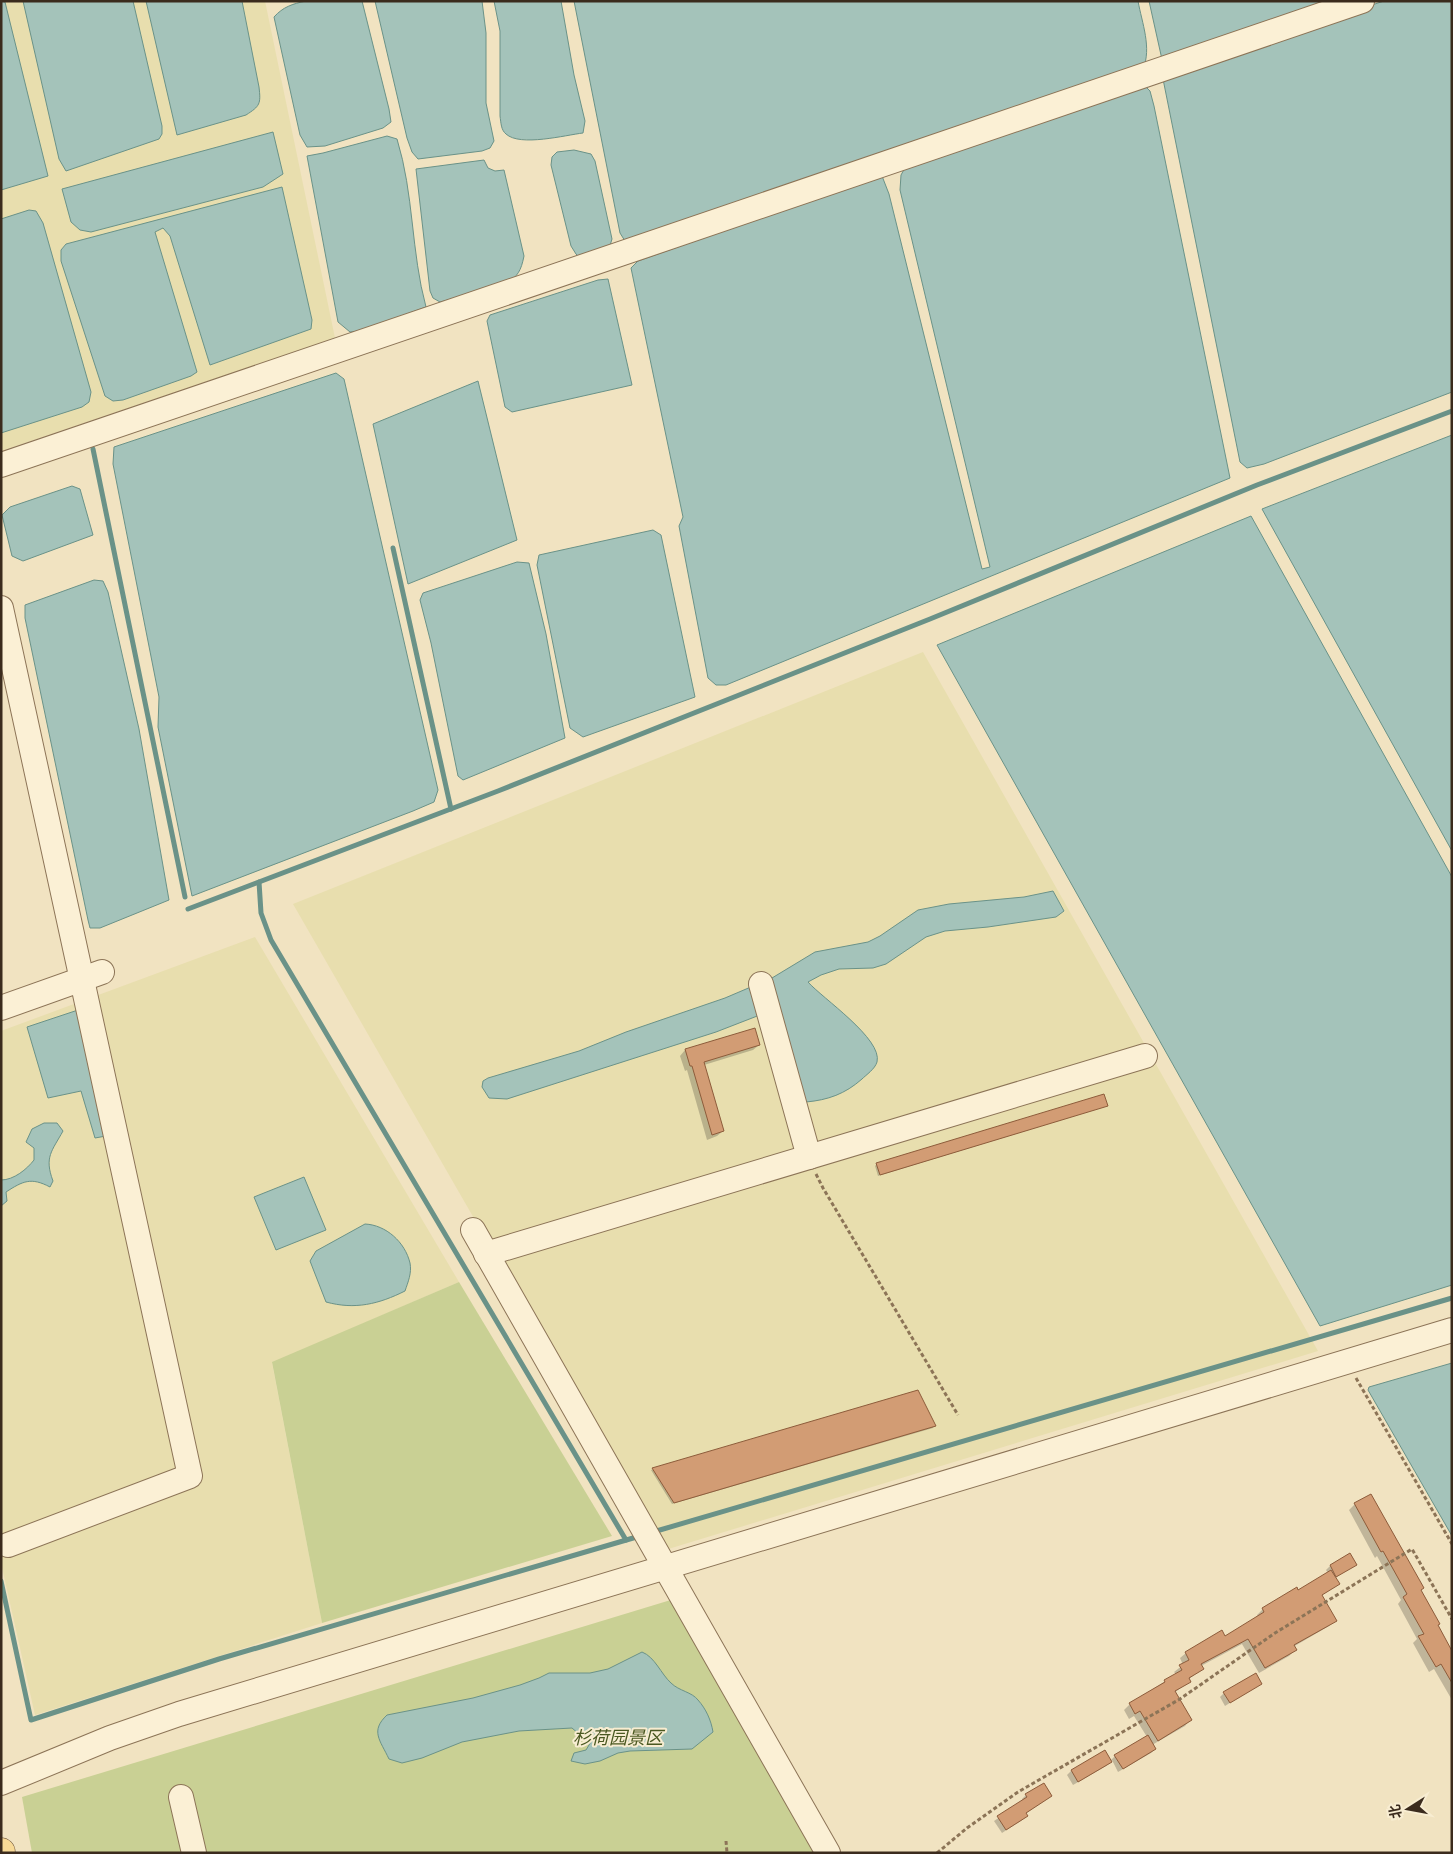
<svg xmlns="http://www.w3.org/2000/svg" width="1453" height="1854" viewBox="0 0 1453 1854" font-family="'IBM Plex Serif','Noto Sans SC',serif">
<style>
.farmland{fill:#e8deae}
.green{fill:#c9d094}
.water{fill:#a4c3ba;stroke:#6a9288}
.shadow{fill:#0003}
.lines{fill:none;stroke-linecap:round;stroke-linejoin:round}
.stream{stroke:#6a9288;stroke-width:5}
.building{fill:#d29c74;stroke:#8d5c3b}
.minor-casing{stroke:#8c7457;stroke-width:26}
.major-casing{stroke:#5a412c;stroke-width:29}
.path{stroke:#8c7457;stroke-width:3;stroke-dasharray:4 2.5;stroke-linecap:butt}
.minor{stroke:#fbf0d5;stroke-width:24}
.major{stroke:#f7d996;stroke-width:28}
.labels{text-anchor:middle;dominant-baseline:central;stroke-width:4;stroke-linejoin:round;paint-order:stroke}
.park-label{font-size:18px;font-style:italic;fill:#4b5922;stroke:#f8edd2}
</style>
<rect width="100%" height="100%" fill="#f1e3c1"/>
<g class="farmland">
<path d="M1,1H265L335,338L1,451Z"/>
<path d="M923,652L1318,1351L665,1550L293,904Z"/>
<path d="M255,937L459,1282L272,1363L322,1623L35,1715L1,1563V1031Z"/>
</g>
<g class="green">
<path d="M459,1282L612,1536L322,1623L272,1362Z"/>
<path d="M674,1599L819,1853H32L22,1797Z"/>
</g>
<g class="water">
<path d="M1,1L5,2L48,176L1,190Z"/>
<path d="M23,1H133L162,126V134L159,139L66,171L59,159Z"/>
<path d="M146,1H242L259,87C261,104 260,106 246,115L177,135Z"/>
<path d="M306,1H362L389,109L391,122L383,128L325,146L307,147L300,135L274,17C283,7 292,4 306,1Z"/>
<path d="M375,1H482L486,33V103L494,141L490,148L482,151L418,159L412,152L407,138Z"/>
<path d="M494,1H561L574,75L585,121L583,133C566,135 520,147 506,134C501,130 501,123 500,116V31Z"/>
<path d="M574,1H1138C1142,23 1152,48 1143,69L625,241L620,233Z"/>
<path d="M1149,1H1347L1163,64Z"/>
<path d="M1384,1H1452V392L1264,464L1247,468L1240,462L1162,74Z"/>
<path d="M1143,84L1150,91L1154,106L1230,478L726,685H716L708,678L679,526L683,517L631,268L638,261L870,179L882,176L889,194L982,569L990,567L900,190L901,175L906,166Z"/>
<path d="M273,132L283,174L263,187L91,232L80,230L71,222L62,189Z"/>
<path d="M387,136L397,139C414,194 411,252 426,307L360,331L350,332L338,322L307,156L323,153Z"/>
<path d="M574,150L591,154L595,161L612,239L608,252L580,258L576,254L571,246L551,165L552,157L557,152Z"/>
<path d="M484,160L488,168L495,171L504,170L524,256C521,271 518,276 505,285L440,302L433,298L430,291L416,169Z"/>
<path d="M282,187L312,320L311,329L210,365L170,236L163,228L155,232L197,372L191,376L123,400L113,401L105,396L61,261V250L66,244Z"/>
<path d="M29,210L36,211L43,223L91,392L89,402L82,407L1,433V219Z"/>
<path d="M608,279L632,385L512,412L505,407L487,321L490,315L598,280Z"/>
<path d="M336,373L344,379L438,790L434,802L413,811L192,896L158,727L159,697L113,464L114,447Z"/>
<path d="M478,381L517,540L408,584L373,424Z"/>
<path d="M1452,435V851L1262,509Z"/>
<path d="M72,486L80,489L93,535L23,561L12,556L2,515L10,507Z"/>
<path d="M1251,516L1452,877V1285L1320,1326L937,645Z"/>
<path d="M653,530L661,535L695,697L583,737L570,728L537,565L539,555Z"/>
<path d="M517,562L529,563L546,634L565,738L463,780L458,776L431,643L420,600L423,593Z"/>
<path d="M94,580L103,581L108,592L139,729L169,900L100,928H90L88,920L25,618V605Z"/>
<path d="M1053,891L1064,911L1056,917L988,927L945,931L926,937L886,964L873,968L839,969L821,975L808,982C822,998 883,1039 877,1062C875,1069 866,1075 862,1079C845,1094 828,1100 806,1102L765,1013L716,1032L507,1099L489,1098L482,1087L483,1081L488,1078L579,1051L626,1032L725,998L772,978L815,952L868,942L880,936L918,910L949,904L1024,897Z"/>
<path d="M78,1010L106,1136L95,1138L81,1091L48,1098L27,1027Z"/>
<path d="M44,1123H57L63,1131C52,1151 44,1157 53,1181L50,1187C31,1177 23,1181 6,1192L7,1201L1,1206V1180C14,1180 27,1169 34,1160V1148L26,1142L32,1129Z"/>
<path d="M304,1177L326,1230L276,1250L254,1197Z"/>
<path d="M365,1224C386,1225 405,1242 410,1263C412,1273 408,1282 405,1291C379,1304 355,1310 326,1302L310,1261L316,1251Z"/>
<path d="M1452,1363V1536L1368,1390L1369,1387Z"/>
<path d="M642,1652C655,1657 661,1674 671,1683C679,1691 692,1692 698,1700C706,1709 711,1720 713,1732L692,1749L630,1751L618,1753L600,1761L585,1764L571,1761L574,1753L586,1750L592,1740L580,1735L572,1728L519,1731L462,1742L422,1758L402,1763L389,1759C380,1740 370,1731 387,1715L473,1698L520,1685L539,1678L549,1673H590L608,1669Z"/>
</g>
<g class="shadow">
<path d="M759,1045L753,1050L704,1065L723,1131L717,1136L707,1140L687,1070L685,1071L680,1056L685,1050Z"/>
<path d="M1106,1106L878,1176L875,1166L877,1164Z"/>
<path d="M917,1391L934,1426L933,1428L672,1504L651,1470Z"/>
<path d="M1355,1504L1420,1590L1436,1626L1452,1653V1700L1434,1669L1429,1672L1413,1643L1417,1639L1398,1604L1401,1600L1377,1556L1375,1558L1349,1510Z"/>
<path d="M1349,1555L1355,1565L1335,1578L1338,1584L1321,1596L1335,1620L1329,1626L1293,1647L1295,1650L1289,1656L1259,1673L1242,1644L1201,1666L1202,1669L1189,1679L1190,1681L1174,1693L1190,1720L1185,1726L1152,1745L1155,1749L1151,1753L1118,1772L1112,1760L1106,1766L1073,1785L1067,1775L1071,1771L1105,1752L1110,1761L1115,1756L1147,1737L1134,1716L1129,1719L1124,1710L1130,1704L1176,1674L1174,1672L1183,1665L1180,1658L1186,1653L1225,1638L1258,1617L1257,1615L1263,1609L1297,1589L1298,1592L1328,1573L1326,1570L1330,1566Z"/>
<path d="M1260,1684L1225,1706L1220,1697L1224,1693Z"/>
<path d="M1026,1795L1051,1796L1025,1814L1026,1816L1022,1820L1002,1833L994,1821L1023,1801L1022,1799Z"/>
</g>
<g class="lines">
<g class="stream">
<path d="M93,449L185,897"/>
<path d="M393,548L451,809"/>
<path d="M259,882L261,913L271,940L626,1540"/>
<path d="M188,909L498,791L930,619L1257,485L1452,411"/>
<path d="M653,1532L1452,1298"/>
<path d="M1,1581L31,1720L219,1659L640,1536"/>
</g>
</g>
<g class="building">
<path d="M755,1028L760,1045L704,1062L724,1131L712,1135L692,1066H690L685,1049Z"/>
<path d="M1104,1094L1108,1106L880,1175L876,1163Z"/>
<path d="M918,1390L936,1426L674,1503L652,1468Z"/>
<path d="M1371,1494L1424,1588L1421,1590L1440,1624L1438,1625L1452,1651V1683L1441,1664L1436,1667L1418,1636L1424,1634L1403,1597L1407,1594L1383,1551L1381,1552L1354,1503Z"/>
<path d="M1350,1553L1357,1565L1336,1577L1330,1565Z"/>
<path d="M1331,1570L1340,1584L1322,1595L1337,1621L1294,1645L1297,1650L1265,1668L1248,1639L1201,1664L1204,1669L1189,1678L1191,1682L1175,1691L1192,1720L1158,1741L1140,1711L1135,1714L1129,1703L1165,1682L1164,1680L1182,1670L1179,1665L1189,1660L1185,1652L1222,1630L1225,1636L1264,1612L1262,1608L1297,1587L1298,1590Z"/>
<path d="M1256,1673L1262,1684L1230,1703L1223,1692Z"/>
<path d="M1148,1735L1156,1749L1123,1769L1114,1755Z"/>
<path d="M1105,1750L1112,1762L1078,1782L1071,1770Z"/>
<path d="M1044,1783L1052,1796L1026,1813L1028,1816L1006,1830L997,1816L1027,1797L1025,1794Z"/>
</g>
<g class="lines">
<defs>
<g id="minor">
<path d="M1,465L1362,1"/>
<path d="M1,608L190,1476L8,1545"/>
<path d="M761,984L809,1157"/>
<path d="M1,1008L102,972"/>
<path d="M473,1230L828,1853"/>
<path d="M486,1254L1145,1056"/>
<path d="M1,1783L110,1738L179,1714L1452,1330"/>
<path d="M181,1797L194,1853"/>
</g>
<path id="major" d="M1,1852V1853"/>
</defs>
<use href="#minor" class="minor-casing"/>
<use href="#major" class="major-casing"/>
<g class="path">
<path d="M816,1174L823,1188L958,1415"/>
<path d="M1356,1378L1452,1544"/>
<path d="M726,1841L727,1853"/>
<path d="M937,1853L967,1828L1018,1792L1180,1699L1275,1633L1412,1549L1452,1619"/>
</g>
<use href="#minor" class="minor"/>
<use href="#major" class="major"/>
</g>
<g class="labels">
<g class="park-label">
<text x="618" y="1737">杉荷园景区</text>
</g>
</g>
<rect width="1453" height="1854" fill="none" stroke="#3b2b1d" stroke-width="5"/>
<g transform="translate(1408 1809) rotate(259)" stroke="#f8edd2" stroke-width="4" paint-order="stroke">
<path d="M0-4L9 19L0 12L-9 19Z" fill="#3b2b1d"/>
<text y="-8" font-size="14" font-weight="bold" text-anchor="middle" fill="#3b2b1d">北</text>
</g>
</svg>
